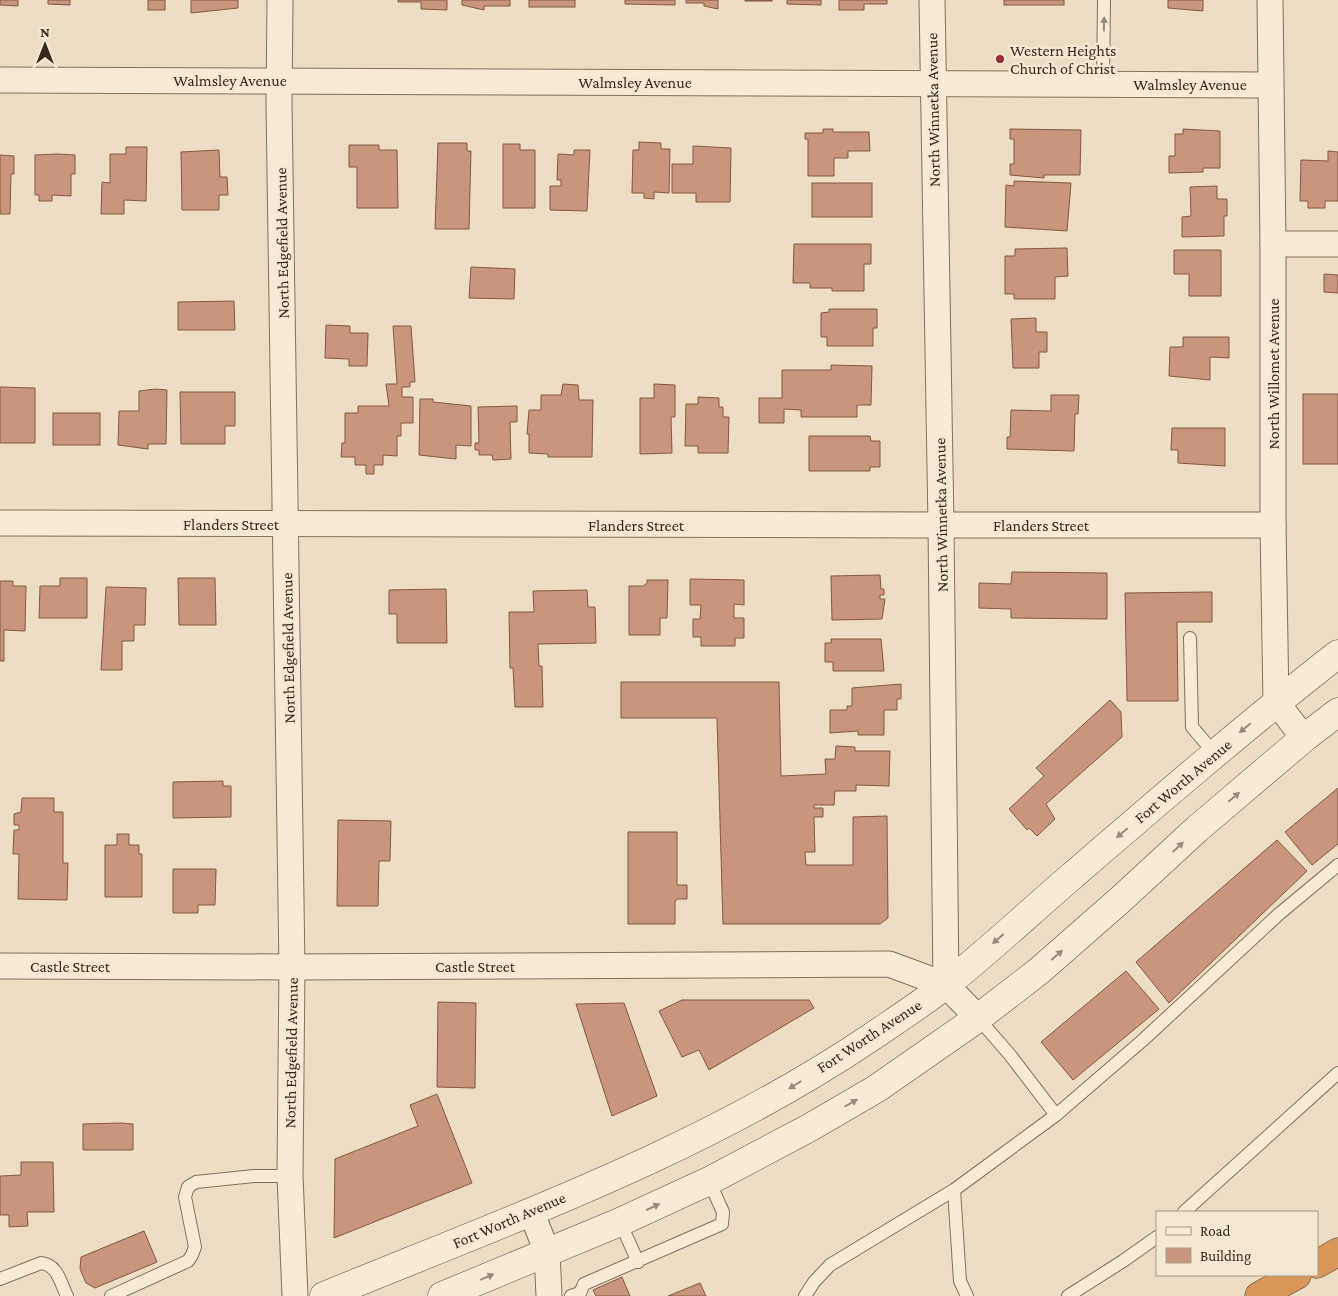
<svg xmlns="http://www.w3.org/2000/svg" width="1338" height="1296" viewBox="0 0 1338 1296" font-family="'Crimson Pro',serif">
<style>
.building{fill:#c9967b;stroke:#845842}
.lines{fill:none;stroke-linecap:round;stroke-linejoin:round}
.service-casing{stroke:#866f5b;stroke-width:14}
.minor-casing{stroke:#866f5b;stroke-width:27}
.secondary-casing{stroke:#68503e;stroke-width:29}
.motorway-casing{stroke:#543e2f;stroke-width:29}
.service{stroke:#f7ebd7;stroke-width:12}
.minor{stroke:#f7ebd7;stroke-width:25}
.secondary{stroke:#f7ebd7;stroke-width:28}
.motorway{stroke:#d89758;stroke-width:28}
.oneway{fill:#978a7a}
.poi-dot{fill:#932d35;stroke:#f4e8d3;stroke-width:2}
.labels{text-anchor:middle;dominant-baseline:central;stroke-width:5;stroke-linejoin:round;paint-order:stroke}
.poi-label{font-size:16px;fill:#37281e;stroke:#f4e8d3;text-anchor:start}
.street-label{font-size:16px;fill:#37281e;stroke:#f4e8d3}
</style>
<rect width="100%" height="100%" fill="#ecddc4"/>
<g class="building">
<path d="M0,0H18V6L0,5Z"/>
<path d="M48,0H70V5L48,4Z"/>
<rect x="148" y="0" width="17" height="10"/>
<path d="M191,0H238V8L191,13Z"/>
<path d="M398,0H447V10L421,9V2H398Z"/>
<path d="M462,0H510V6H484V10L462,5Z"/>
<rect x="529" y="0" width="46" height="7"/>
<path d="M625,0H675V5L625,4Z"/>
<path d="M686,0H718V9L704,6V3H686Z"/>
<rect x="745" y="0" width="27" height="1"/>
<path d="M787,0H821V5L787,4Z"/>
<path d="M839,0H887V4H864V10H839Z"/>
<rect x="1004" y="0" width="60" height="5"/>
<path d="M1168,0H1203V11L1168,8Z"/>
<path d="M823,129H833V132H869L870,151H848V158H834V176H808V139H805V133H823Z"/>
<path d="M1010,129L1081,130L1080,175H1044V178L1010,175V164H1014V139H1010Z"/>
<path d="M1183,129L1220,131V168H1203V172L1169,173V156H1175V134H1183Z"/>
<path d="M639,142L661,143V149H670L669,193L654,192V199L644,198V193H632L633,150H639Z"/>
<path d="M438,143H467V151H471L469,229H435Z"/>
<path d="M503,144H520V150H535V208H503Z"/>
<path d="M349,145H379V150H397L398,208H357V167H349Z"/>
<path d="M693,146L731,148L730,202H696V193H672V164H693Z"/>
<path d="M126,147H147L146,201L124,200V214H101L102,182L110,183V154H126Z"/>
<path d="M219,150L220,177H227L228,195H219V210H182L181,152Z"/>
<path d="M574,150H590L587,211L550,210V186H561V180H557L558,154L574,155Z"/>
<path d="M1328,151L1338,152V201H1325V208H1308V201H1300L1301,160L1328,161Z"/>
<path d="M58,154L75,155V174H71V196L52,195V201H39V195H35V155Z"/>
<path d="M0,155L14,156V174H11L10,214H0Z"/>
<path d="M1014,181L1071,183L1067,231L1005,227L1006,185L1014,186Z"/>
<rect x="812" y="183" width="60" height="34"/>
<path d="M1217,186V199H1227V216H1224V236L1182,237V217L1191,216L1190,187Z"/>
<path d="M794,244H871V264H864V291H832V288H810V283H793Z"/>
<path d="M1067,248L1068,276L1055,277V299H1014V294H1005V256H1015V249Z"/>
<path d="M1174,250H1221V296H1189V274H1174Z"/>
<path d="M471,267L515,269L514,299L469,298Z"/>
<path d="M1324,274L1338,275V293L1324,292Z"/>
<path d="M234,301L235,330H178V302Z"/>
<path d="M829,309H877V328H873V346H827V337H821V313L829,312Z"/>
<path d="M1036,318V332H1047V352H1039V368H1013L1011,319Z"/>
<path d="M326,325L350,326V333H368L367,366H349V359L325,358Z"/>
<path d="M393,326H411L415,382H410V387H402V397H413V423H401V436H397V456L383,455V465H374V474H366V465H355V457H341L342,443H345V413H358V406H389L386,384H397Z"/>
<path d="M1183,337H1229V358L1210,357V380L1169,376L1170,347H1183Z"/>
<path d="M831,365L872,366L871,405H857V417H801V410L784,409V423H759V398H782V370H831Z"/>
<path d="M563,384L578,385L579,400H593L592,457H548V454L529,453V434H527L529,410H541V395H561Z"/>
<path d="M654,384L675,385V417H671L672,453L640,454V398H654Z"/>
<path d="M0,387L35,388V443H0Z"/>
<path d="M155,389L167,390L166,444H148V449L118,445L119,411H139V391Z"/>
<path d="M180,392H235V426H225V444H181Z"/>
<rect x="1303" y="394" width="35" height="70"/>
<path d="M1051,395H1079L1078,414H1075L1074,451L1007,449V437H1010L1011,410L1051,411Z"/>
<path d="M698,397L719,398V407H723V417H729L728,453H698V446H685L686,404H698Z"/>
<path d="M420,399H433V402L471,406V446L456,445V459L419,455Z"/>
<path d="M517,406V422H510L511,459L493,460L492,455H479V450H475V443H479L478,407Z"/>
<rect x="53" y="413" width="47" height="32"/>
<path d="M1172,428H1225V466L1178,463V450H1171Z"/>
<path d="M809,436H870L871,441H880V467H870V471H809Z"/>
<path d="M1012,572L1107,573V619L1011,618V609L979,608V583L1011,584Z"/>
<path d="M880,575L881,589H884V595H880V599H885L882,619L832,620L831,576Z"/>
<path d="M60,578H87V618H39L40,586H60Z"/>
<path d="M178,578H215L216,625H179Z"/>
<path d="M690,579L744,580V605L734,604V618H744V638H735V646H701V637H693V619H700L701,605H690Z"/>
<path d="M647,580H668L667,618H660V635H629V586H643L647,583Z"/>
<path d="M0,581H13V586H26L25,631L4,630V661H0Z"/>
<path d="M106,587L146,588L145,625H134V641H122V670H101Z"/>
<path d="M446,589L447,643H397V614H389V590Z"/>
<path d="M587,590L588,607H595L596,643L538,644L539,666H542L543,707H515L513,668H510L509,612H534L533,591Z"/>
<path d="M1212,592V622H1177L1178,701H1127L1125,593Z"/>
<path d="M831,639H881L884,671H833V662H825V643H831Z"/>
<path d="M621,682H779L781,776L826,774L825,759H835L836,746L855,747V751H890L889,786L856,785V791H835L834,805H814V808H823V817H814L815,852H805L806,865H853V817L887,816L888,918L880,924H723L717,718H621Z"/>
<path d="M901,684V699H897V710H884V735H858V731L830,733V710H847V706H852V688Z"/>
<path d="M1110,700L1121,712L1122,737L1046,804L1055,819L1037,836L1029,828L1027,830L1009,809L1044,776L1036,768Z"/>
<path d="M223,781V786H231V817L173,818V782Z"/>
<path d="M1338,788V844L1312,865L1285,832Z"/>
<path d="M22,798H54V812H63V863H68L67,900L18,899L19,854H13L14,830H19V825H14V814L21,812Z"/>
<path d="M338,820L391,821L390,861H379L378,906H337Z"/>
<path d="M628,832H677V885H687V899H677L675,902V924H628Z"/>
<path d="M117,834H129V845H139V854H142V897H105V845H117Z"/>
<path d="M1277,840L1307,871L1169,1003L1136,962Z"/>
<path d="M173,869H216L215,905H198V913H173Z"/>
<path d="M1126,971L1159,1009L1073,1080L1041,1042Z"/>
<path d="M682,1000H809L814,1008L709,1070L699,1050L682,1057L659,1011Z"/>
<path d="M438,1002L476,1003L475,1088L437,1087Z"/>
<path d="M624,1003L657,1096L612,1116L576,1004Z"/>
<path d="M437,1094L472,1183L334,1238L335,1159L418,1126L410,1105Z"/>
<path d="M121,1123L133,1124V1150H83V1124Z"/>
<path d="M21,1162H53L54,1212H27L28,1226L9,1227V1215H0V1176L21,1175Z"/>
<path d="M144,1231L157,1262L95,1288L86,1283L80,1269L81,1257Z"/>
<path d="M622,1277L630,1296H596L593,1290Z"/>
<path d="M700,1283L706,1296H668Z"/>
</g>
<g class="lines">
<defs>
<g id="service">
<path d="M1103,84L1104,0"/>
<path d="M1190,638L1192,727L1215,754"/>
<path d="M978,1018L1010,1055L1056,1115"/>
<path d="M954,1190L960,1281L967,1296"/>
<path d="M1184,1212L1338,1073"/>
<path d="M620,1222L638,1262"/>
<path d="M0,1279L41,1263C58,1265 60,1282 67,1296"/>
<path d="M111,1296L188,1261L192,1255L195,1247L185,1197L188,1187L196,1182L254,1176H290"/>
<path d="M571,1296L580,1293L584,1284L722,1224L723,1212L709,1181"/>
<path d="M805,1296L814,1282L830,1265L954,1190L1056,1115L1143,1040L1279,914L1338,865"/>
<path d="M1068,1296L1123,1261L1157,1237"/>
</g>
<g id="minor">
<path d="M280,0L279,104L292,967L290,1176L295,1296"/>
<path d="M932,0L941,525L946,985L978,1018"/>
<path d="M1270,0L1273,244V525L1276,702L1304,738"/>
<path d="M0,80L1270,85"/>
<path d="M1273,244H1338"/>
<path d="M0,523L941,525H1273"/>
<path d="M0,966L292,967L889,964L946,985"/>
<path d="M531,1211L547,1252L549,1296"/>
</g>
<g id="secondary">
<path d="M324,1296C511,1219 705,1150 873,1036C898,1019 924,1002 947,984C990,950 1030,912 1072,876C1159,801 1247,725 1338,654"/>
<path d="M442,1296L620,1222L709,1181L809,1128L876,1089L978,1018L1039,971L1120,900L1197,829L1304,738L1338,712"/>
</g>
<g id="motorway">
<path d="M1317,1264L1338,1252"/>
<path d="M1259,1296L1297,1275"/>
</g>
</defs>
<use href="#service" class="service-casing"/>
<use href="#minor" class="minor-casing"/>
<use href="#secondary" class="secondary-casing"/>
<use href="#motorway" class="motorway-casing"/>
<use href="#service" class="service"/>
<use href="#minor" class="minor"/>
<use href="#secondary" class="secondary"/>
<use href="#motorway" class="motorway"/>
</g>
<defs><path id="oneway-solid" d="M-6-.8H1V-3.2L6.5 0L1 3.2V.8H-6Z" transform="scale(1.25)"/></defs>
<g class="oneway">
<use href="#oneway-solid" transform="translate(1104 24) rotate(-89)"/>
<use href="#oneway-solid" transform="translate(1245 728) rotate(140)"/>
<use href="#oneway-solid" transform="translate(1234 797) rotate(-40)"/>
<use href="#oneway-solid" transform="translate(1122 833) rotate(140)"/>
<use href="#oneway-solid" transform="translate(1178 847) rotate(-43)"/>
<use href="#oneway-solid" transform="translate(998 939) rotate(139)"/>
<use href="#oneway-solid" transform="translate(1057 955) rotate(-41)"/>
<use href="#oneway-solid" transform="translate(795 1085) rotate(148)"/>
<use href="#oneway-solid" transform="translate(851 1103) rotate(-30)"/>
<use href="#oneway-solid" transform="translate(653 1207) rotate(-25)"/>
<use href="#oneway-solid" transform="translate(487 1277) rotate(-23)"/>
</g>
<circle class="poi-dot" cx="1000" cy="59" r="5"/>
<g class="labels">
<g class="poi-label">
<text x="1010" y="50">Western Heights<tspan x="1010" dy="18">Church of Christ</tspan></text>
</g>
<g class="street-label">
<text x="230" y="80">Walmsley Avenue</text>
<text x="635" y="82">Walmsley Avenue</text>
<text x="1190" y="84">Walmsley Avenue</text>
<text transform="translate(933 110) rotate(-91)">North Winnetka Avenue</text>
<text transform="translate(282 243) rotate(-91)">North Edgefield Avenue</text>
<text transform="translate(1273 374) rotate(-90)">North Willomet Avenue</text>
<text transform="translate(941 515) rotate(-91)">North Winnetka Avenue</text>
<text x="231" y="524">Flanders Street</text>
<text x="636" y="525">Flanders Street</text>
<text x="1041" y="525">Flanders Street</text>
<text transform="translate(288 648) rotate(-91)">North Edgefield Avenue</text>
<text transform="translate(1183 781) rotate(-40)">Fort Worth Avenue</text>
<text x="70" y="966">Castle Street</text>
<text x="475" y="966">Castle Street</text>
<text transform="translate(869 1036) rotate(-33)">Fort Worth Avenue</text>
<text transform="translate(291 1053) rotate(-89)">North Edgefield Avenue</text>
<text transform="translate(509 1220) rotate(-23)">Fort Worth Avenue</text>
</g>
</g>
<rect x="1156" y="1211" width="162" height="65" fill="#f4e8d3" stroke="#a89b8b"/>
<rect x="1166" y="1227" width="25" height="8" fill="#f7ebd7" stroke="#a89b8b"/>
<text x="1200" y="1236" font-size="15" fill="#37281e">Road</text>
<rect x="1166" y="1248" width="25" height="15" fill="#c9967b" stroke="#a89b8b"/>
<text x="1200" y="1261" font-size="15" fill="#37281e">Building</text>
<g transform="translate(45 45)" stroke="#f4e8d3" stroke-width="4" paint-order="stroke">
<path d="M0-4L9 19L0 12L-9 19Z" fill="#37281e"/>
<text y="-8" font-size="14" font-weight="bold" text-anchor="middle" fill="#37281e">N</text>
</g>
</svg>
